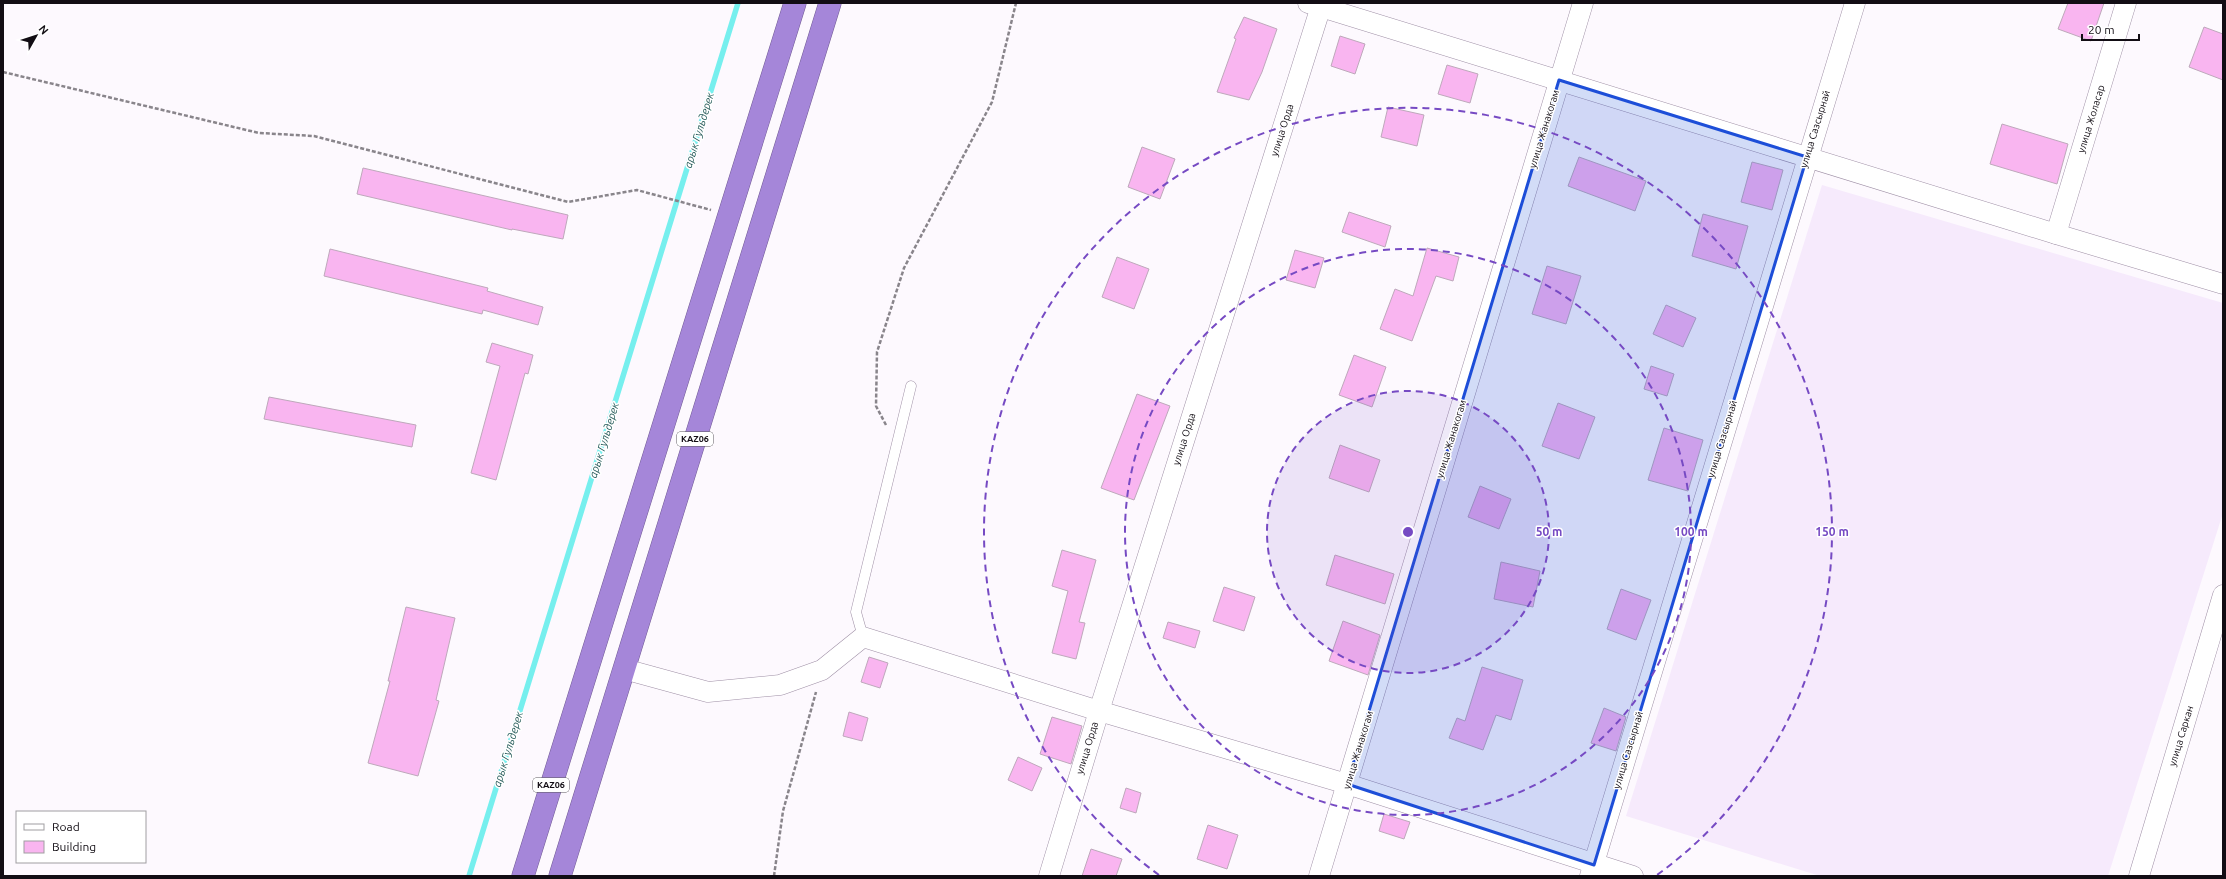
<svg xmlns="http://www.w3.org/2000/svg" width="2226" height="879" viewBox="0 0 2226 879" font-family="Ubuntu,sans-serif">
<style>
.built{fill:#f6eafc}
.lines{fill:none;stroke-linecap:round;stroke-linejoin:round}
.stream{stroke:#76efee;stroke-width:5.5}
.building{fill:#f9b5f0;stroke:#bea8bb}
.lane-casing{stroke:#9f90a6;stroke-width:11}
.street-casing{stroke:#9f90a6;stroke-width:21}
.highway-casing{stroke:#725c94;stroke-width:23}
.path{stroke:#89858b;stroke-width:2.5;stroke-dasharray:4 2;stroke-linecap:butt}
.lane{stroke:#fff;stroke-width:10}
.street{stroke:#fff;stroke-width:20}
.highway{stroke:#a586d9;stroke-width:22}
.marked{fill:#1d4ed8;fill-opacity:0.2;stroke:#1d4ed8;stroke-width:3;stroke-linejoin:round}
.ring{fill:none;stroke:#764ac3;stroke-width:2;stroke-dasharray:7 5}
.labels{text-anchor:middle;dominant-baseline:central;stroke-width:3;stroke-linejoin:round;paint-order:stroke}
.shield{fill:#fff;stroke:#59565a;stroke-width:1}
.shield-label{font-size:9px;font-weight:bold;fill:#120d14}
.street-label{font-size:10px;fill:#120d14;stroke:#fff}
.water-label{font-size:11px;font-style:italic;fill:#265b5a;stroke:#fff}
.centre{fill:#764ac3;stroke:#fff;stroke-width:2}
.ring-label{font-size:12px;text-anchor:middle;font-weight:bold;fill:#764ac3;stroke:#fff;stroke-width:3;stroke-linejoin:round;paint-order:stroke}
</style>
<rect width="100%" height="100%" fill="#fdf9fe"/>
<path class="built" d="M1822,185L2223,303V513L2108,876H1820L1626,816Z"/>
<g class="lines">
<path class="stream" d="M469,876L738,3"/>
</g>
<g class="building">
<path d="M2068,3H2104L2091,41L2058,29Z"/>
<path d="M1244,17L1277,29L1262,72L1249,100L1217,92L1236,39L1234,38Z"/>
<path d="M2204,27L2223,34V80L2189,67Z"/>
<path d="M1340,36L1365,44L1355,74L1331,66Z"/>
<path d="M1447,65L1478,74L1470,103L1438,94Z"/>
<path d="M1388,107L1424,115L1417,146L1381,137Z"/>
<path d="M2002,124L2068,144L2057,184L1990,164Z"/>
<path d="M1142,147L1175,159L1160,199L1128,187Z"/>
<path d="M1579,157L1646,181L1635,211L1568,186Z"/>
<path d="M1752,162L1783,170L1772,210L1741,202Z"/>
<path d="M363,168L568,215L563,239L512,229V230L357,194Z"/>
<path d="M1349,212L1391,226L1385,247L1342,232Z"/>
<path d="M1703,214L1748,226L1736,269L1692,256Z"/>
<path d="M1427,248L1459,257L1453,281L1436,276L1412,341L1380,329L1395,289L1413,296Z"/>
<path d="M330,249L488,288L487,291L543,307L538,325L483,310L482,314L324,276Z"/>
<path d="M1295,250L1324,258L1315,288L1286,280Z"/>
<path d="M1117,257L1149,269L1134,309L1102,297Z"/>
<path d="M1547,266L1581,276L1566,324L1532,314Z"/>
<path d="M1666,305L1696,318L1683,347L1653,334Z"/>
<path d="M492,343L533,355L528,374L525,373L496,480L471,473L500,366L486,362Z"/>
<path d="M1354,355L1386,367L1372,407L1339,395Z"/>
<path d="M1651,366L1674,374L1667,396L1644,389Z"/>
<path d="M1137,394L1170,406L1134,500L1101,488Z"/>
<path d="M269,397L416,425L412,447L264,419Z"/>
<path d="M1558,403L1595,417L1579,459L1542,446Z"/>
<path d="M1664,428L1703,440L1688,491L1648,480Z"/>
<path d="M1340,445L1380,460L1369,492L1329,478Z"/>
<path d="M1480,486L1511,499L1499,529L1468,517Z"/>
<path d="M1062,550L1096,560L1079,622L1085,623L1076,659L1052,653L1068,591L1052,586Z"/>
<path d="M1335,555L1394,574L1385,604L1326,585Z"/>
<path d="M1501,562L1540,571L1533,607L1494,599Z"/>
<path d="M1224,587L1255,597L1244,631L1213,621Z"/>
<path d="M1621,589L1651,600L1636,640L1607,629Z"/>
<path d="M406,607L455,618L436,700L439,701L418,776L368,763L390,681H388Z"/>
<path d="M1343,621L1380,635L1368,675L1329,661Z"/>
<path d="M1168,622L1200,631L1195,648L1163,638Z"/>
<path d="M869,657L888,663L880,688L861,682Z"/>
<path d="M1482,667L1523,680L1511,720L1496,715L1483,750L1449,738L1457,718L1465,721Z"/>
<path d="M1604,708L1626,717L1616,751L1591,743Z"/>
<path d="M849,712L868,718L862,741L843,736Z"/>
<path d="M1052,717L1082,726L1071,764L1040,754Z"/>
<path d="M1018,757L1042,768L1032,791L1008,780Z"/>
<path d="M1126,788L1141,793L1136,813L1120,808Z"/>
<path d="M1384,814L1410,822L1404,839L1379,831Z"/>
<path d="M1208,825L1238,835L1227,869L1197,859Z"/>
<path d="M1091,849L1122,859L1116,876H1082Z"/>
</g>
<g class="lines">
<defs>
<path id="lane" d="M863,637L856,612L911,386"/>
<g id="street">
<path d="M1308,3L2056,234L2223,284"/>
<path d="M2056,234L2126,3"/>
<path d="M624,669L708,692L780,685L822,670L863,637L1099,711L1347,784L1633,876"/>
<path d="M1049,876L1099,711L1322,3"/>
<path d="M1319,876L1583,3"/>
<path d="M1590,876L1855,3"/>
<path d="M2139,876L2223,595"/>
</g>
<g id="highway">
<path d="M523,876L795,3"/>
<path d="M560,876L830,3"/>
</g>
</defs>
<use href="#lane" class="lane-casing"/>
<use href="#street" class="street-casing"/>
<use href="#highway" class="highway-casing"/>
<g class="path">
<path d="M3,72L259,133L314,136L568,202L637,190L711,210"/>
<path d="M886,425L876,406L877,352L904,268L992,102L1016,3"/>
<path d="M774,876L783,811L816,692"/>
</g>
<use href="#lane" class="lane"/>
<use href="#street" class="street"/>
<use href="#highway" class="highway"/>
</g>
<path class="marked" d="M1559,80L1807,157L1594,865L1347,784Z"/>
<circle cx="1408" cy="532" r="141" fill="#764ac3" fill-opacity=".12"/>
<g class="ring">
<circle cx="1408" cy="532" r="141"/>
<circle cx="1408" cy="532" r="283"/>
<path d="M1159 875A424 424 0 1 1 1657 875"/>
</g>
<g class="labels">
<g class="shield">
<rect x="677" y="432" width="36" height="14" rx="3"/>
<rect x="533" y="778" width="36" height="14" rx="3"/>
</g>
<g class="shield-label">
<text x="695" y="439">KАZ06</text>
<text x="551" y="785">KАZ06</text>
</g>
<g class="street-label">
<text transform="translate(2091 119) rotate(-73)">улица Жоласар</text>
<text transform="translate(1544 129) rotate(-73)">улица Жанакогам</text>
<text transform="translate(1815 129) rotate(-73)">улица Сазсырнай</text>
<text transform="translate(1282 130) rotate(-72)">улица Орда</text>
<text transform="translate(1184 439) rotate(-72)">улица Орда</text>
<text transform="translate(1451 439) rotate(-73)">улица Жанакогам</text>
<text transform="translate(1722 439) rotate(-73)">улица Сазсырнай</text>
<text transform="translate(2181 736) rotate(-73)">улица Саркан</text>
<text transform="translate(1087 748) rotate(-73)">улица Орда</text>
<text transform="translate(1358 750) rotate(-73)">улица Жанакогам</text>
<text transform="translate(1628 750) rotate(-73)">улица Сазсырнай</text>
</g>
<g class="water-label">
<text transform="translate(699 130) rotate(-73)">арык Гульдерек</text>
<text transform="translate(604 440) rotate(-73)">арык Гульдерек</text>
<text transform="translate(508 749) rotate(-73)">арык Гульдерек</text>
</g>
</g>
<circle cx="1408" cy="532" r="6" class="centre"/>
<g class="ring-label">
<text x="1549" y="536">50 m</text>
<text x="1691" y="536">100 m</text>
<text x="1832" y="536">150 m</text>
</g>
<rect width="2226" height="879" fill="none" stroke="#120d14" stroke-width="8"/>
<rect x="16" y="811" width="130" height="52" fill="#ffffff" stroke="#a09ea1"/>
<rect x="24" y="824" width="20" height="6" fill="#ffffff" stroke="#a09ea1"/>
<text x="52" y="831" font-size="12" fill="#120d14">Road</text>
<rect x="24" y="841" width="20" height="12" fill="#f9b5f0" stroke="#a09ea1"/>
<text x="52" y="851" font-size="12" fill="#120d14">Building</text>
<g transform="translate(36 36) rotate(51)" stroke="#ffffff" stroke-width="3" paint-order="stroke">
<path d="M0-3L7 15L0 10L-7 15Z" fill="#120d14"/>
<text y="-6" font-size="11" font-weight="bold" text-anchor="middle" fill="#120d14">N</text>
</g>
<path d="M2082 34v6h57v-6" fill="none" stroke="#120d14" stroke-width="2"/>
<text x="2088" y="34" font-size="12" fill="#120d14" stroke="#ffffff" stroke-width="3" paint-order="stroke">20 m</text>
</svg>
